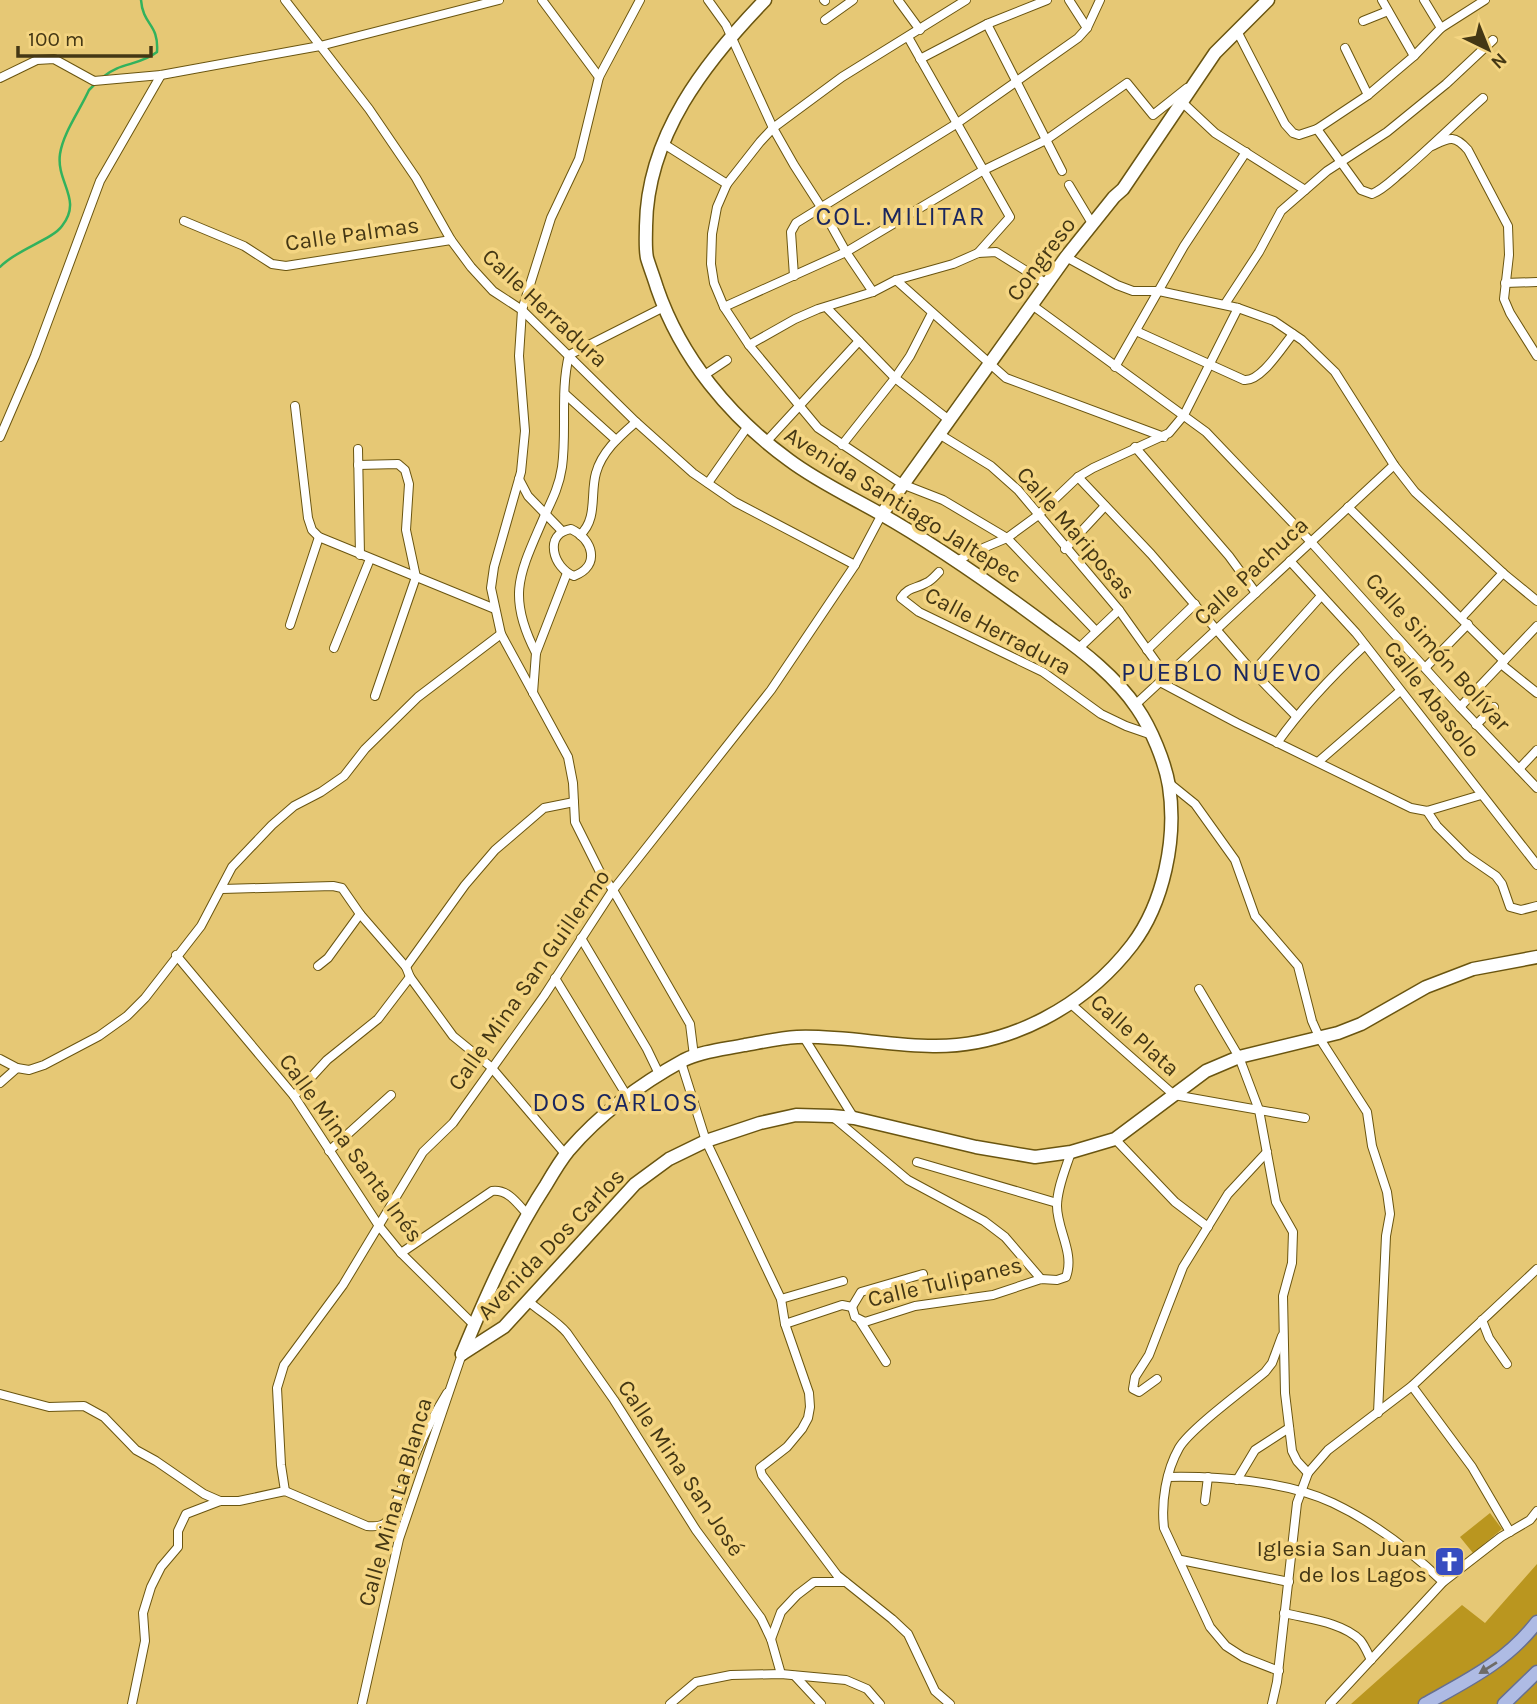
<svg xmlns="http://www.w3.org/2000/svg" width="1537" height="1704" viewBox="0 0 1537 1704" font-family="Karla,sans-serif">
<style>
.green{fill:#ba961f}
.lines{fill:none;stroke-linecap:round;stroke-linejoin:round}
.stream{stroke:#32b25d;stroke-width:2.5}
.street-casing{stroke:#6a5510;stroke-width:10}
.secondary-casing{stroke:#6a5510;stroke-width:15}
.primary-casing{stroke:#666f90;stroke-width:15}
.street{stroke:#fff;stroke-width:8}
.secondary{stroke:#fff;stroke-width:12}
.primary{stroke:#aebbe4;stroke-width:12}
.oneway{fill:#6e6c67}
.labels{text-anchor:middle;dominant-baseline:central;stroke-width:7;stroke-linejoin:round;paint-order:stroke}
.street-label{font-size:23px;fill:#443714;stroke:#f4d582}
.poi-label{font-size:23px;fill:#443714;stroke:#f4d582;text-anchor:end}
.quarter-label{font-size:26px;letter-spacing:2px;fill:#1a265e;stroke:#f4d582}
</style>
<rect width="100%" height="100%" fill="#e6c875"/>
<g class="green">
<path d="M1490,1513L1502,1529L1473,1553L1460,1537Z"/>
<path d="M1537,1564V1704H1351L1462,1605L1485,1623Z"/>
</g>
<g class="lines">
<g class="stream">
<path d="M103,77C120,62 139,66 157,52C159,23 143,26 141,0"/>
<path d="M0,267C17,249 52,240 62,226C83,199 56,183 60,154C63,133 80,110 89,90L95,84"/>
</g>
<defs>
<g id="street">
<path d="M285,0L369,109L416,178L451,240L471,267L493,291L522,310L636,422L693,473L735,502L855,565"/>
<path d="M542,0L599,77"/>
<path d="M640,0L599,77L579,159L551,218L522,310L519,356L525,431L521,472L494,567L491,588L501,634L568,757L573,783L575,822L600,872L613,890L690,1024L694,1056"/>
<path d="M708,0L726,25L773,128L794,165L821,207L846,252L873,292"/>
<path d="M824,0L825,1"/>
<path d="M898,0L920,30"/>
<path d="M966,0L842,77L773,128L760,142L727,184L717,207L712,234L711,264L714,283L724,307L749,345L818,428L902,484L943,500L1007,538L1096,631"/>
<path d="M1069,0L1087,28"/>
<path d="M1382,0L1414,56"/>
<path d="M1424,0L1441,28"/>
<path d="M825,20L853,0"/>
<path d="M1363,21L1388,11"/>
<path d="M987,24L1062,171"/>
<path d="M1237,31L1285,124L1293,133L1299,135L1317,129L1368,95L1414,56L1441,28L1485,0"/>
<path d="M908,37L1010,217L978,253"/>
<path d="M1345,48L1368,95"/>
<path d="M920,59L987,24L1047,0"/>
<path d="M0,78L37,60L54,59L94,81L161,75L320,46L499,0"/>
<path d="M1183,103L1215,133L1305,190"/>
<path d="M1317,129L1361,190L1372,194C1384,189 1393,179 1403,171C1430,148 1456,122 1483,98"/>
<path d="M664,144L727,184"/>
<path d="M1432,146C1449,138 1454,134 1468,150L1508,226L1509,255L1504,299L1510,313L1537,356"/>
<path d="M1069,185L1093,225"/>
<path d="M184,221L244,246L272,264L286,266L451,240"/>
<path d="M1066,257L1117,285L1133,291H1159L1238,308L1274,321L1302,340L1335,372L1394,465L1415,492L1503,573L1537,601"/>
<path d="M794,276L791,232L796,223L956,124L1078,38L1087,28L1100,0"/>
<path d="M896,280L1006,378L1164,437"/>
<path d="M1505,283L1537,282"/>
<path d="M1225,304L1259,252L1281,211L1327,171L1387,132L1446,84L1493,40"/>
<path d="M1032,305L1206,432L1311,542L1460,707L1537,788"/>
<path d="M724,307L846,252L982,171L1046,140L1127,83L1153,115L1187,88"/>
<path d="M827,308L895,378L949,420"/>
<path d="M1136,331L1244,380C1261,382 1282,347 1293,334"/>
<path d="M749,345L795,319L818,309L873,292L896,280L953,264L978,253L996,252L1047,284"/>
<path d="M1115,367L1184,246L1246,152"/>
<path d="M703,376L727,360"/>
<path d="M565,394L616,440"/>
<path d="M295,406L308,518L312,530L319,537L495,609"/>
<path d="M939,434L991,466L1018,490L1119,610L1166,676"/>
<path d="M0,437L35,356L100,181L161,75"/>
<path d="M766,442L859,341"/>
<path d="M842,445L895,378L910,356L932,313"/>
<path d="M1135,447L1229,556L1256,593"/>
<path d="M358,449L360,555"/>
<path d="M358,465L398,464L405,470L409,484L406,530L416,577L375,696"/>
<path d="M1078,477L1151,554L1253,672L1296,716"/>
<path d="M519,479L528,496L562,531"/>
<path d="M708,483L748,426"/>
<path d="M1348,507L1504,661"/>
<path d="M571,529C593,539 601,566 574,576C553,568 543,534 571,529Z"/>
<path d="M580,535C598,519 590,493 596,473C602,451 620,436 636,422"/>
<path d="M1065,549L1105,506"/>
<path d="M959,560L969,554L1007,538L1037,516L1078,477L1093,468L1169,433L1184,415L1238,308"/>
<path d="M1290,561L1356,633L1537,865"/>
<path d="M939,572C935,576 931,581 926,583C915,589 908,587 901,598L919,612L1043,672L1101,714L1126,726L1152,735"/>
<path d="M1462,617L1503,573"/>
<path d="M290,625L319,537"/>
<path d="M334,648L370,559"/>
<path d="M1079,648L1119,610"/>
<path d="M1147,650L1195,604"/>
<path d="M536,653C506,595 520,573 544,517C552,500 559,487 562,467C567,430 560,392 569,355L664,307"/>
<path d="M1501,664L1537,693"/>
<path d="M1425,668L1468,624"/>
<path d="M1253,672L1321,596"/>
<path d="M1160,682L1237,723L1411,808L1427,811L1481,795"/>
<path d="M533,693L536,653L567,573"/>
<path d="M1135,705L1394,465"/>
<path d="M1460,707L1537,626"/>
<path d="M1476,725L1494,707"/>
<path d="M1277,743C1303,706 1332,676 1365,645"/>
<path d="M1318,762L1400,691"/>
<path d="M1519,769L1537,750"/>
<path d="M1169,783L1195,804L1235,860L1255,916L1298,966L1312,1021L1320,1039L1367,1112L1372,1146L1387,1192L1390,1214L1386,1236L1378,1413"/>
<path d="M1427,811L1437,826L1467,856L1496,876L1502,884L1510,907L1521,910L1537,906"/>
<path d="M222,889L333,886L342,888L360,914L406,967L410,977L453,1036L491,1067L566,1155"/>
<path d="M581,938L647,1049L660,1076"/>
<path d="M176,955L294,1096L379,1226L401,1253L474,1325"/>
<path d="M318,966L328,958L360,914"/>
<path d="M406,967L465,885L495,850L544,808L574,802"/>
<path d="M555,978L627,1096"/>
<path d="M1199,989L1239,1057L1259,1110L1276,1202L1293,1232L1292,1263L1283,1296L1285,1393L1292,1451L1297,1461L1308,1473"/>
<path d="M1071,1004L1174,1095L1305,1118"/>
<path d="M803,1036L854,1118"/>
<path d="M0,1059L17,1068"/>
<path d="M681,1062L706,1141L781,1299L785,1324L809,1393L810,1407L808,1418L802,1429L787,1447L760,1468L762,1475L837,1575L892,1619L908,1634L935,1691L950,1704"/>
<path d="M0,1083L17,1068L29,1070L44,1065L99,1036L127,1016L145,998L201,926L232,867L272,825L294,806L321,792L344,776L365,749L418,697L501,634"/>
<path d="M294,1096L327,1060L378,1019L410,977"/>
<path d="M833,1117L908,1180L984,1221L1005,1237L1041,1279"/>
<path d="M1115,1139L1175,1202L1208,1227"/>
<path d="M329,1151L391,1095"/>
<path d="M917,1162L1057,1203"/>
<path d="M401,1253L492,1191C508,1189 517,1203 527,1214"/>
<path d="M781,1299L843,1281"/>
<path d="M527,1300C540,1312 556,1320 567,1333L614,1400L696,1530L761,1618L771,1639L781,1674"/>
<path d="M852,1307L855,1317L865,1322L915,1306L993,1295L1041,1279L1057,1280L1066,1277C1075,1253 1057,1230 1057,1206C1057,1188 1066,1168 1071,1152"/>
<path d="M852,1307L861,1292L923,1274"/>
<path d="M1482,1320L1489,1338L1507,1364"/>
<path d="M860,1321L886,1362"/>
<path d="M785,1324L842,1305L852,1307"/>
<path d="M1157,1379L1139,1392L1133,1389L1135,1377L1149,1355L1183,1267L1228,1194L1267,1152"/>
<path d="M1412,1386L1472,1467L1510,1532"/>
<path d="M0,1394L49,1407L84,1406L104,1417L136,1450L156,1461L204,1494L220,1501"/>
<path d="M1168,1477C1218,1476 1287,1481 1333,1503C1373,1522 1411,1551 1443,1582"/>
<path d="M1237,1480L1255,1450L1289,1428"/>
<path d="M285,1491L281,1465L277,1388L284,1365L343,1285L423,1152L453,1123L544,996L613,890L771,690L855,565L882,514"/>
<path d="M1205,1501L1208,1477"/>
<path d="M1181,1560L1289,1582"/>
<path d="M1284,1613C1308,1619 1342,1622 1360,1640C1365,1646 1368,1654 1371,1660"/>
<path d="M771,1639L781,1612L797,1595L814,1582H845"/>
<path d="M1279,1671L1243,1657L1226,1646L1210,1627L1164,1528C1161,1502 1166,1471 1179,1448C1190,1429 1245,1389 1265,1372L1272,1363L1282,1336"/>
<path d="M795,1676L821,1704"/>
<path d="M132,1704L145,1641L143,1613L151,1587L161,1567L178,1547V1531L186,1514L220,1501H239L285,1491L367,1526C379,1527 385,1526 391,1516C407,1473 423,1432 447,1393"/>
<path d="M362,1704L399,1539L462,1354"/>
<path d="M670,1704L696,1682L731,1675L781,1674L846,1680L867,1689L880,1704"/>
<path d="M1272,1704L1277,1682L1297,1503L1308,1473L1328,1450L1412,1386L1537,1269"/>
<path d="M1330,1704L1443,1582L1501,1537L1530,1520L1537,1511"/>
</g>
<g id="secondary">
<path d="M882,514L1066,257L1114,197L1123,189L1215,53L1268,0"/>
<path d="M462,1354C486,1296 512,1237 546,1185C553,1173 560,1161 569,1150C600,1114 642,1083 684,1060C702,1051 726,1049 745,1045C762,1042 780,1038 797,1037C841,1035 889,1046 933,1046C1010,1047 1085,1006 1132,945C1164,903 1177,838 1169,786C1165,762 1151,728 1137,708C1116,677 1084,652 1053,630C997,588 941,548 879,513C849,496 817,481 789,460C730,417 681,358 657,288C654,278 650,268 647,258C645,248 646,236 646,226C647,136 705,62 765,0"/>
<path d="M462,1354L504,1327L635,1184L669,1159L706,1141L760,1123L796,1115L832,1116L854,1118L976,1147L1035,1157L1071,1152L1115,1139L1206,1071L1239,1057L1338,1033L1361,1024L1426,987L1473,969L1537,957"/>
</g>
<g id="primary">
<path d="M1425,1704C1468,1680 1506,1662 1537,1622"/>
<path d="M1504,1704L1537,1672"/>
</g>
</defs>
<use href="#street" class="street-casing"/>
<use href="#secondary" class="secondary-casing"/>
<use href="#primary" class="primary-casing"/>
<use href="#street" class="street"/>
<use href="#secondary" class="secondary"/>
<use href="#primary" class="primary"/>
</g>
<defs><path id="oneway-solid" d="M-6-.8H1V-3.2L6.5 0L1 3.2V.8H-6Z" transform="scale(1.75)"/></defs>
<use class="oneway" href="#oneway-solid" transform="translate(1488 1668) rotate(148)"/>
<defs>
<symbol id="church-square" viewBox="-11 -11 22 22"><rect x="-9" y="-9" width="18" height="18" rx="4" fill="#384dc0" stroke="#f4d582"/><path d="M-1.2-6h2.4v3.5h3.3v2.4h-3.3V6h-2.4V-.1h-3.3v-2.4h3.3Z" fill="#fff"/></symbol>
</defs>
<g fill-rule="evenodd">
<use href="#church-square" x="1432" y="1544" width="35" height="35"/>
</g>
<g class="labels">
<g class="street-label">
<text transform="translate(352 234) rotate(-8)">Calle Palmas</text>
<text transform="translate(1041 259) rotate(-53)">Congreso</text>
<text transform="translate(545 308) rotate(43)">Calle Herradura</text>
<text transform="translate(903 505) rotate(32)">Avenida Santiago Jaltepec</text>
<text transform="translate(1076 533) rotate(49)">Calle Mariposas</text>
<text transform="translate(1251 571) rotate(-43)">Calle Pachuca</text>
<text transform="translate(998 631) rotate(28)">Calle Herradura</text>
<text transform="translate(1438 652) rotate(48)">Calle Simón Bolívar</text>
<text transform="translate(1432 699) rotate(52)">Calle Abasolo</text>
<text transform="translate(529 980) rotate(-55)">Calle Mina San Guillermo</text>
<text transform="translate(1135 1035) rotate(42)">Calle Plata</text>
<text transform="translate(351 1148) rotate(54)">Calle Mina Santa Inés</text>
<text transform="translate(551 1244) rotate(-46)">Avenida Dos Carlos</text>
<text transform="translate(945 1282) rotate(-13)">Calle Tulipanes</text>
<text transform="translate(681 1468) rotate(56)">Calle Mina San José</text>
<text transform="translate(395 1502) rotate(-74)">Calle Mina La Blanca</text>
</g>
<g class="poi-label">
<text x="1427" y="1548">Iglesia San Juan<tspan x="1427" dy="26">de los Lagos</tspan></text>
</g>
<g class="quarter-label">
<text x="901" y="216">COL. MILITAR</text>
<text x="1222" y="672">PUEBLO NUEVO</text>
<text x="616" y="1102">DOS CARLOS</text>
</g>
</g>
<g transform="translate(1488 49) rotate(137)" stroke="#f4d582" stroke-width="5" paint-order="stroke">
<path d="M0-5L12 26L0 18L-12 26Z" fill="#443714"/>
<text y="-10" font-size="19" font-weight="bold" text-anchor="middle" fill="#443714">N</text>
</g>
<path d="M18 46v10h133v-10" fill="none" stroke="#443714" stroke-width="3.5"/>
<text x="28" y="46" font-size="21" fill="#443714" stroke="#f4d582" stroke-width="5" paint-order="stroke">100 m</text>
</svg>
